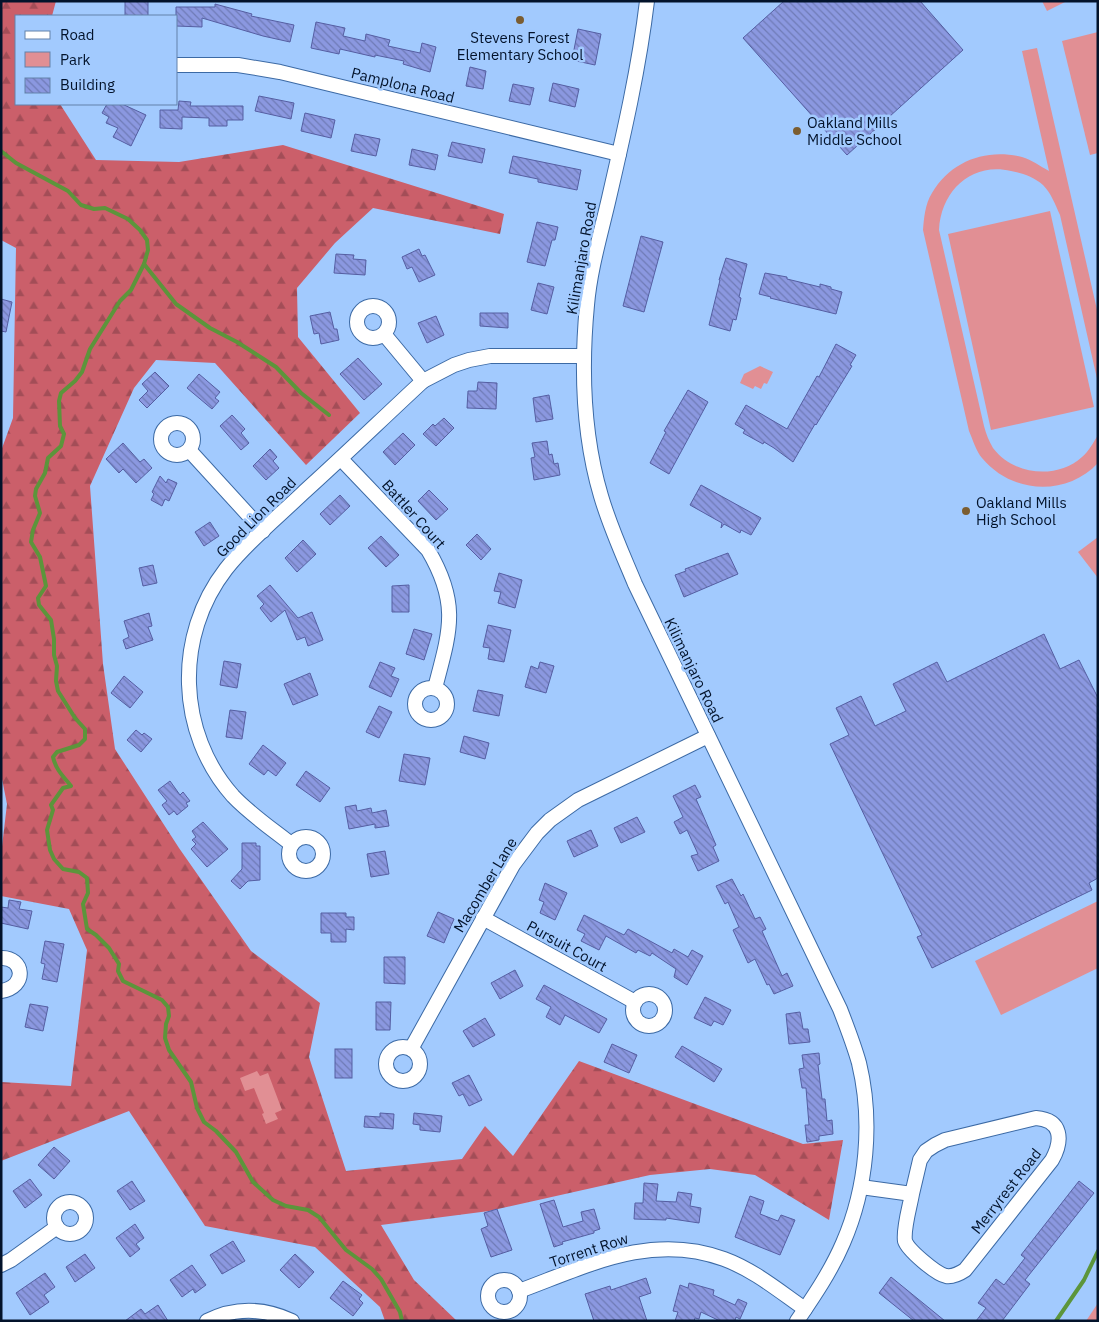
<svg xmlns="http://www.w3.org/2000/svg" width="1099" height="1322" viewBox="0 0 1099 1322" font-family="'IBM Plex Sans',sans-serif">
<style>
.forest{fill:url(#forest-firs)}
.park{fill:#e18f94}
.lines{fill:none;stroke-linecap:round;stroke-linejoin:round}
.stream{stroke:#5c953b;stroke-width:4}
.building{fill:url(#building-back-hatch);stroke:#555ea2}
.minor-casing{stroke:#3c6aa5;stroke-width:16}
.minor{stroke:#fff;stroke-width:14}
.poi-dot{fill:#7b5d31;stroke:#a2cafe;stroke-width:2}
.labels{text-anchor:middle;dominant-baseline:central;stroke-width:5;stroke-linejoin:round;paint-order:stroke}
.poi-label{font-size:15px;fill:#03132b;stroke:#a2cafe;text-anchor:start}
.street-label{font-size:15px;fill:#03132b;stroke:#a2cafe}
</style>
<defs>
<pattern id="forest-firs" width="22" height="20" patternUnits="userSpaceOnUse" patternTransform="scale(1.25)"><rect width="22" height="20" fill="#cb5f6a"/><path d="M5 1l3.5 6h-7zM16 11l3.5 6h-7z" fill="#a34d57"/></pattern>
<pattern id="building-back-hatch" width="6" height="6" patternUnits="userSpaceOnUse" patternTransform="scale(1.25)"><rect width="6" height="6" fill="#8b98e0"/><path d="M-1 5l2 2M0 0l6 6M5-1l2 2" fill="none" stroke="#6f7bb6"/></pattern>
</defs>
<rect width="100%" height="100%" fill="#a2cafe"/>
<path class="forest" d="M1,1H56L52,16H16V104H60L96,160L179,162L283,145L504,214L500,234L373,208L335,243L297,288L298,337L360,413L306,465L215,363L156,360L134,388L90,486L103,664L115,749L179,848L251,951L320,1003L309,1057L346,1171L462,1159L485,1126L513,1156L579,1061L803,1144L843,1140L829,1220L755,1175L710,1169L650,1175L489,1211L381,1225L414,1280L457,1321H385L380,1307L315,1247L205,1226L129,1111L1,1161V1082L71,1086L87,950L69,909L1,896V855L7,804L1,774V451L13,418L16,248L1,240Z"/>
<g class="park">
<path d="M1042,1H1067L1047,11Z"/>
<path d="M1098,32V153L1090,155L1062,41Z"/>
<path d="M1037,48L1098,314V383L1060,215C1055,204 1051,193 1043,185C1034,177 1022,173 1011,171C971,162 941,191 939,230L984,426C986,434 989,441 993,448C1013,475 1057,480 1082,457C1089,451 1093,443 1098,435V463C1066,497 1012,494 982,458C976,451 973,440 969,431L923,230C924,218 925,204 932,193C951,161 986,148 1022,157C1032,160 1040,166 1049,171L1022,51Z"/>
<path d="M1050,211L1094,407L991,430L948,234Z"/>
<path d="M760,366L773,372L767,384L764,383L761,389L755,386L753,389L740,383L744,374Z"/>
<path d="M1098,537V578L1078,552Z"/>
<path d="M1098,901V968L1001,1015L975,961Z"/>
<path d="M257,1071L260,1076L268,1073L282,1110L275,1113L278,1119L266,1124L262,1114L264,1113L254,1088L245,1091L240,1078Z"/>
<path d="M1098,1303V1321H1086Z"/>
</g>
<g class="lines">
<g class="stream">
<path d="M1,151L16,163L68,191L81,205L94,209L105,208L128,219L140,230L147,240L148,250L144,264L131,290L120,301L90,349L82,372L75,381L61,393L59,401L60,426L64,434L61,446L48,458L45,473L36,489L35,496L40,513L33,530L31,542L40,557L46,586L38,598L39,605L51,620L54,639V655L57,666L56,681L58,691L75,718L85,729V739L79,745L57,752L53,757C56,770 63,776 71,786L63,788L51,805L53,810L47,830L50,850L54,859L63,869L79,872L87,878L88,893L83,904L87,929L96,935L109,948L119,964L118,971L123,981L162,1000L168,1007L169,1016L166,1024L165,1038L169,1050L191,1082L197,1108L204,1122L216,1131L236,1152L253,1182L273,1200L286,1206L308,1210L319,1217L346,1250L372,1269L381,1279L400,1312L402,1321"/>
<path d="M144,264L176,304L210,328L237,342L276,367L301,393L329,415"/>
<path d="M1056,1321L1084,1280L1098,1251"/>
</g>
</g>
<g class="building">
<rect x="125" y="1" width="23" height="15"/>
<path d="M784,1H920L963,50L847,155L743,38Z"/>
<path d="M215,4L252,14L251,16L294,25L290,42L263,36L202,18V27L176,26V7H215Z"/>
<path d="M316,22L345,28L343,36L365,41L366,34L390,40L388,46L420,53L422,43L436,47L430,72L403,64L404,61L375,55V57L340,49L339,54L311,48Z"/>
<path d="M578,29L601,34L595,65L572,60Z"/>
<path d="M470,67L486,71L483,89L466,86Z"/>
<path d="M553,83L579,89L575,107L549,101Z"/>
<path d="M513,84L534,88L530,105L509,101Z"/>
<path d="M259,96L294,103L291,119L255,111Z"/>
<path d="M179,101L191,102L190,106H243V120H227V126H209V118L182,117V129L160,128V110H178Z"/>
<path d="M107,104H122L146,115L131,146L113,137L118,128L106,123L109,117L102,113Z"/>
<path d="M305,113L335,120L331,138L301,131Z"/>
<path d="M355,134L380,139L376,156L351,151Z"/>
<path d="M452,142L485,149L482,163L448,156Z"/>
<path d="M412,149L438,155L435,170L409,165Z"/>
<path d="M513,156L581,170L577,190L538,182V179L509,173Z"/>
<path d="M537,222L558,227L555,240H552L545,266L527,262Z"/>
<path d="M641,236L663,242L644,312L623,306Z"/>
<path d="M419,249L422,256L425,255L435,275L419,282L412,267L407,269L402,257Z"/>
<path d="M336,254L354,255L353,259L366,260L365,275L334,273Z"/>
<path d="M726,258L747,264L739,297L741,298L736,320L733,319L730,331L709,325L720,280H719Z"/>
<path d="M765,273L787,277V279L820,287V284L831,287V289L842,292L836,314L770,298L771,297L759,294Z"/>
<path d="M538,283L554,287L547,314L531,310Z"/>
<path d="M1,299L12,302L6,332L1,331Z"/>
<path d="M330,312L334,329H337L339,340L321,344L319,333L314,334L310,316Z"/>
<path d="M480,313H508V328L480,326Z"/>
<path d="M436,316L444,335L427,343L418,323Z"/>
<path d="M836,344L856,355L850,365L852,366L816,425L815,424L793,462L774,448L764,442L763,444L743,433L745,430L735,424L746,405L787,429L817,376L819,377Z"/>
<path d="M358,358L382,384L364,400L340,374Z"/>
<path d="M155,372L169,386L147,408L139,400L148,391L142,384Z"/>
<path d="M199,374L220,392L215,398L219,401L212,409L187,388Z"/>
<path d="M478,382L497,383L496,409L467,408L468,391H477Z"/>
<path d="M688,390L708,402L669,474L650,463L666,432L664,431Z"/>
<path d="M549,395L553,419L536,422L533,398Z"/>
<path d="M232,415L245,429L241,433L249,443L241,450L220,426Z"/>
<path d="M444,418L454,428L436,446L423,434L433,424L435,426Z"/>
<path d="M403,433L415,445L395,465L383,452Z"/>
<path d="M547,441L549,455L552,454L554,464L558,463L560,475L534,480L531,458L535,457L532,443Z"/>
<path d="M123,443L140,462L144,459L152,468L136,483L123,469L119,473L106,459Z"/>
<path d="M270,449L277,457L273,461L279,468L266,480L253,466Z"/>
<path d="M160,476L166,483L168,479L177,483L169,501L165,499L162,506L151,500L154,494L152,492Z"/>
<path d="M701,485L761,518L751,535L741,530L740,533L724,524L721,528L722,523L690,505Z"/>
<path d="M429,490L448,509L436,520L418,501Z"/>
<path d="M340,495L350,506L330,525L320,514Z"/>
<path d="M210,522L219,536L204,546L195,532Z"/>
<path d="M477,534L491,549L481,560L466,545Z"/>
<path d="M381,536L399,555L386,567L368,548Z"/>
<path d="M303,540L316,554L297,572L285,558Z"/>
<path d="M728,553L738,574L684,597L675,575L686,571L685,569Z"/>
<path d="M153,565L157,583L143,586L139,568Z"/>
<path d="M499,573L522,580L515,608L498,603L501,592L494,591Z"/>
<path d="M270,585L298,618L312,612L323,640L308,646L305,637L297,640L285,610L271,622L260,608L264,604L257,596Z"/>
<path d="M409,585V612H392V586Z"/>
<path d="M149,613L152,626L148,627L153,640L126,649L123,640L129,637L124,621Z"/>
<path d="M488,625L511,630L504,662L488,659L490,648L483,647Z"/>
<path d="M414,629L432,634L424,660L406,654Z"/>
<path d="M1044,634L1060,669L1079,660L1098,698V878L1089,883L1092,890L932,968L917,937L922,935L830,744L849,735L836,708L861,696L875,726L906,711L893,684L937,662L947,682Z"/>
<path d="M224,661L241,664L237,688L220,685Z"/>
<path d="M380,662L395,668L391,676L399,679L391,697L369,687Z"/>
<path d="M540,662L554,666L546,693L525,687L531,666L538,669Z"/>
<path d="M310,673L318,695L293,705L284,684Z"/>
<path d="M124,676L143,692L130,708L111,693Z"/>
<path d="M478,690L503,695L499,716L473,711Z"/>
<path d="M379,706L392,712L379,738L366,732Z"/>
<path d="M230,710L246,712L242,739L226,737Z"/>
<path d="M136,730L142,735L144,733L152,739L141,752L127,740Z"/>
<path d="M464,736L489,743L485,759L460,752Z"/>
<path d="M263,745L286,763L276,776L268,770L264,775L249,764Z"/>
<path d="M404,754L430,758L425,785L399,781Z"/>
<path d="M306,771L330,788L320,802L296,785Z"/>
<path d="M170,781L180,795L183,792L190,801L186,803L188,806L177,815L174,811L169,815L162,805L167,801L158,790Z"/>
<path d="M695,785L701,797L696,799L716,845L713,847L719,861L698,871L691,856L698,854L687,830L680,834L674,822L683,817L673,796Z"/>
<path d="M356,805L357,811L371,808L372,813L386,810L389,826L375,828V824L349,829L345,807Z"/>
<path d="M637,817L645,832L621,843L614,828Z"/>
<path d="M203,822L228,849L207,867L191,849L196,844L192,840L196,837L192,831Z"/>
<path d="M591,830L598,846L574,857L567,841Z"/>
<path d="M242,843H256V846H260V880L248,881L240,889L231,881L242,869Z"/>
<path d="M385,851L389,874L371,877L367,854Z"/>
<path d="M732,879L741,896L743,894L755,919L760,917L766,929L762,931L782,976L787,973L793,986L774,994L769,984L767,985L755,959L748,963L733,930L739,927L728,902L725,904L716,886Z"/>
<path d="M545,883L567,893L555,920L540,913L544,902L539,900Z"/>
<path d="M9,900L21,902L19,909L32,911L28,929L1,923V907L8,908Z"/>
<path d="M438,912L454,919L444,943L427,936Z"/>
<path d="M321,913H346V917H354V930L346,929V942H331V933H321Z"/>
<path d="M584,915L624,935L628,929L672,953L674,949L688,957L692,950L703,956L687,985L674,977L676,969L652,953L650,956L638,950L636,953L606,936L599,950L581,941L585,934L577,930Z"/>
<path d="M45,941L64,944L57,982L42,979L45,964L41,963Z"/>
<path d="M384,957H405V984L384,983Z"/>
<path d="M515,970L523,986L500,999L491,983Z"/>
<path d="M544,985L607,1019L599,1033L565,1015L560,1025L546,1017L551,1007L536,999Z"/>
<path d="M705,997L731,1010L723,1025L714,1021L711,1026L694,1018Z"/>
<path d="M376,1002H391L390,1030H376Z"/>
<path d="M30,1004L48,1007L43,1031L25,1027Z"/>
<path d="M800,1012L803,1029H808L810,1042L789,1044L786,1014Z"/>
<path d="M485,1018L495,1035L473,1047L463,1031Z"/>
<path d="M612,1044L637,1055L629,1073L604,1062Z"/>
<path d="M682,1046L722,1069L714,1082L675,1057Z"/>
<rect x="335" y="1049" width="17" height="29"/>
<path d="M819,1053L820,1064L818,1065L822,1099H825L827,1121L832,1120L833,1134L819,1136V1140L807,1142L805,1125H809L806,1088H802L799,1069L804,1068L802,1055Z"/>
<path d="M469,1075L482,1100L469,1106L463,1094L459,1096L452,1083Z"/>
<path d="M380,1113L394,1114L393,1129L364,1127L365,1116L380,1117Z"/>
<path d="M414,1113L442,1116L440,1132L420,1130V1125L413,1124Z"/>
<path d="M54,1147L70,1161L54,1179L38,1165Z"/>
<path d="M30,1179L42,1195L25,1208L13,1191Z"/>
<path d="M132,1181L145,1201L130,1210L117,1191Z"/>
<path d="M1079,1181L1094,1193L1025,1280L1030,1284L1002,1321H976L986,1308L978,1303L996,1279L1004,1285L1025,1258L1021,1255Z"/>
<path d="M644,1183L658,1184L656,1201L676,1202L678,1192L692,1194L690,1206L701,1208L699,1223L666,1218V1220L634,1219L635,1203H643Z"/>
<path d="M750,1196L764,1201L760,1214L778,1221L781,1215L795,1220L780,1255L735,1237Z"/>
<path d="M554,1200L563,1227L583,1221L581,1212L594,1209L600,1229L594,1231V1233L562,1242L563,1244L554,1247L540,1204Z"/>
<path d="M497,1209L512,1250L491,1257L481,1229L488,1226L484,1213Z"/>
<path d="M135,1224L144,1238L136,1244L140,1249L130,1257L116,1238Z"/>
<path d="M233,1241L245,1261L222,1274L210,1255Z"/>
<path d="M85,1254L95,1268L75,1282L66,1267Z"/>
<path d="M295,1254L314,1272L299,1288L280,1270Z"/>
<path d="M192,1265L206,1285L195,1293L193,1289L182,1297L170,1280Z"/>
<path d="M45,1273L55,1287L44,1295L49,1302L30,1315L16,1293Z"/>
<path d="M891,1277L907,1290L945,1321H914L879,1293Z"/>
<path d="M646,1278L651,1293L639,1297L647,1321H594L585,1294L610,1286L611,1290Z"/>
<path d="M343,1281L362,1295L359,1299L363,1303L353,1316L330,1298Z"/>
<path d="M689,1283L714,1290L713,1295L735,1305L738,1299L747,1303L740,1319L736,1317L735,1321H720L701,1312L699,1319L695,1318L694,1321H675L678,1312L673,1311L680,1285L688,1288Z"/>
<path d="M158,1305L168,1321H125L141,1309L145,1314Z"/>
</g>
<g class="lines">
<defs>
<g id="minor">
<path d="M647,1C639,68 624,133 609,198C601,233 590,269 587,305C581,368 583,435 601,496C610,527 623,555 635,584L840,1009C847,1027 854,1045 859,1063C873,1121 867,1188 843,1243C831,1271 814,1296 797,1321"/>
<path d="M176,65H238L280,72L619,154"/>
<circle cx="373" cy="322" r="16"/>
<path d="M384,334L423,381"/>
<circle cx="177" cy="439" r="16"/>
<path d="M189,450L263,531"/>
<path d="M341,459L428,550C460,604 450,631 435,688"/>
<circle cx="431" cy="704" r="16"/>
<circle cx="306" cy="854" r="17"/>
<path d="M291,844C272,829 250,814 233,796C177,733 174,636 226,569C248,541 278,517 304,492C344,456 383,418 423,381L454,365L469,360L490,356H583"/>
<path d="M483,918L635,1002"/>
<path d="M1,958C24,957 28,987 1,991"/>
<circle cx="649" cy="1010" r="16"/>
<circle cx="403" cy="1064" r="17"/>
<path d="M411,1049L513,865L537,833L550,820L578,800L708,736"/>
<path d="M861,1187L912,1194C910,1206 903,1229 905,1241C908,1250 936,1274 946,1276C953,1277 959,1274 965,1270L1052,1160C1063,1140 1062,1120 1036,1118L945,1140L935,1145L926,1151L920,1160L912,1194"/>
<circle cx="70" cy="1218" r="16"/>
<path d="M1,1265L11,1260L57,1227"/>
<circle cx="504" cy="1296" r="16"/>
<path d="M519,1291C587,1266 651,1232 724,1259C754,1270 779,1291 805,1309"/>
<path d="M207,1321C235,1307 264,1308 292,1321"/>
</g>
</defs>
<use href="#minor" class="minor-casing"/>
<use href="#minor" class="minor"/>
</g>
<g class="poi-dot">
<circle cx="520" cy="20" r="5"/>
<circle cx="797" cy="131" r="5"/>
<circle cx="966" cy="511" r="5"/>
</g>
<g class="labels">
<g class="poi-label">
<text x="520" y="37" text-anchor="middle">Stevens Forest<tspan x="520" dy="17">Elementary School</tspan></text>
<text x="807" y="122">Oakland Mills<tspan x="807" dy="17">Middle School</tspan></text>
<text x="976" y="502">Oakland Mills<tspan x="976" dy="17">High School</tspan></text>
</g>
<g class="street-label">
<text transform="translate(403 85) rotate(14)">Pamplona Road</text>
<text transform="translate(581 258) rotate(-80)">Kilimanjaro Road</text>
<text transform="translate(414 514) rotate(48)">Battler Court</text>
<text transform="translate(256 517) rotate(-45)">Good Lion Road</text>
<text transform="translate(694 670) rotate(64)">Kilimanjaro Road</text>
<text transform="translate(485 885) rotate(-59)">Macomber Lane</text>
<text transform="translate(567 946) rotate(29)">Pursuit Court</text>
<text transform="translate(1006 1191) rotate(-52)">Merryrest Road</text>
<text transform="translate(589 1250) rotate(-18)">Torrent Row</text>
</g>
</g>
<rect width="1099" height="1322" fill="none" stroke="#03132b" stroke-width="5"/>
<rect x="15" y="15" width="162" height="90" fill="#a2cafe" stroke="#6281aa"/>
<rect x="25" y="31" width="25" height="8" fill="#ffffff" stroke="#6281aa"/>
<text x="60" y="40" font-size="15" fill="#03132b">Road</text>
<rect x="25" y="52" width="25" height="15" fill="#e18f94" stroke="#6281aa"/>
<text x="60" y="65" font-size="15" fill="#03132b">Park</text>
<rect x="25" y="78" width="25" height="15" fill="url(#building-back-hatch)" stroke="#6281aa"/>
<text x="60" y="90" font-size="15" fill="#03132b">Building</text>
</svg>
